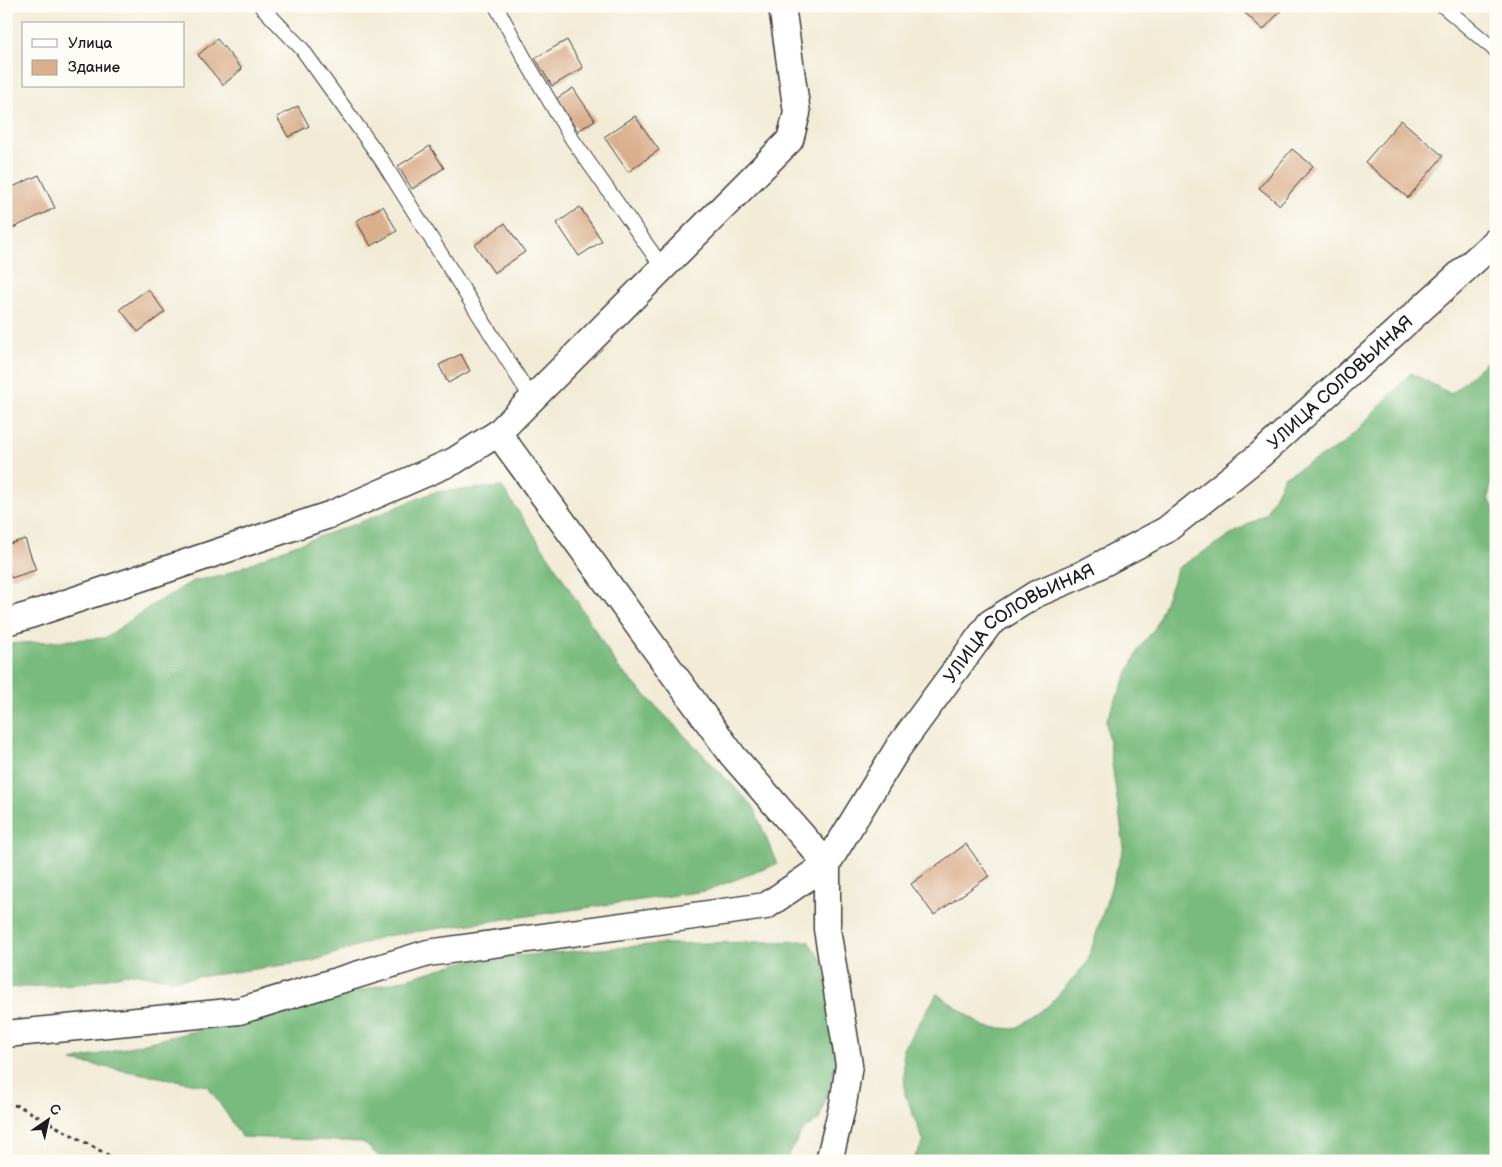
<svg xmlns="http://www.w3.org/2000/svg" width="1502" height="1167" viewBox="0 0 1502 1167" font-family="'Balsamiq Sans',sans-serif">
<style>
.forest{fill:#79bb7e;stroke:#4a6c4d}
.building{fill:#daaf8c}
.lines{fill:none;stroke-linecap:round;stroke-linejoin:round}
.service-casing{stroke:#3c3b38;stroke-width:16}
.minor-casing{stroke:#3c3b38;stroke-width:29}
.path{stroke:#3c3b38;stroke-width:3;stroke-dasharray:4 4;stroke-linecap:butt}
.service{stroke:#fff;stroke-width:14}
.minor{stroke:#fff;stroke-width:26}
.labels{text-anchor:middle;dominant-baseline:central;stroke-width:5;stroke-linejoin:round;paint-order:stroke}
.street-label{font-size:18px;fill:#1c1c1c;stroke:#fdfcf7}
</style>
<rect width="100%" height="100%" fill="#fdfcf7"/>
<filter id="ink" filterUnits="userSpaceOnUse"><feTurbulence type="fractalNoise" baseFrequency=".02" numOctaves="2"/><feDisplacementMap in="SourceGraphic" scale="10" xChannelSelector="R" yChannelSelector="G"/><feConvolveMatrix kernelMatrix="1 2 1 2 8 2 1 2 1" color-interpolation-filters="sRGB"/></filter>
<filter id="wash" filterUnits="userSpaceOnUse"><feTurbulence type="fractalNoise" baseFrequency=".0096" numOctaves="4" result="noise"/><feDisplacementMap in="SourceGraphic" scale="20" xChannelSelector="R" yChannelSelector="G"/><feGaussianBlur stdDeviation="1.12" result="paint"/><feColorMatrix in="noise" values="0 0 0 0 0 0 0 0 0 0 0 0 0 0 0 0 0 1.4 0 .05"/><feComposite in="paint" operator="in"/></filter>
<g filter="url(#wash)">
<rect width="100%" height="100%" fill="#f2ecd7"/>
<g class="forest">
<path d="M1496,353V457L1488,498L1496,511V1161H912L924,1142L905,1094L903,1049L937,994L985,1027L1015,1029L1048,1006L1087,963L1124,847L1106,721L1140,647L1155,628L1178,568L1266,513L1284,477L1344,444L1411,373L1451,394Z"/>
<path d="M502,487L553,563L618,667L753,806L777,864L705,891L385,936L313,961L175,980L132,973L78,984L6,988V644L105,638L154,604L193,581L222,576L284,549L358,523L434,492Z"/>
<path d="M808,941L824,963L839,1054L819,1120L803,1130L785,1161H384L363,1142L242,1137L208,1086L72,1061L403,980L469,960L660,944Z"/>
</g>
<g id="blocks">
<g class="building">
<path d="M1238,6H1285L1263,30Z"/>
<path d="M217,39L242,69L223,85L198,55Z"/>
<path d="M567,40L583,68L552,86L535,58Z"/>
<path d="M573,88L595,120L578,131L556,99Z"/>
<path d="M298,106L309,126L288,137L277,117Z"/>
<path d="M635,116L659,150L628,172L604,137Z"/>
<path d="M1401,120L1443,156L1408,198L1365,162Z"/>
<path d="M430,146L444,168L412,189L398,166Z"/>
<path d="M1292,149L1313,166L1280,205L1259,188Z"/>
<path d="M39,175L55,208L13,228L6,214V190Z"/>
<path d="M383,206L397,231L371,246L356,221Z"/>
<path d="M580,207L602,241L579,256L557,223Z"/>
<path d="M505,223L525,252L494,273L475,245Z"/>
<path d="M148,289L165,312L138,332L120,309Z"/>
<path d="M461,354L470,371L448,383L439,365Z"/>
<path d="M25,539L36,570L11,578L6,564V545Z"/>
<path d="M966,844L989,876L934,915L911,884Z"/>
</g>
</g>
</g>
<g filter="url(#ink)">
<use href="#blocks" fill-opacity="0" stroke="#3c3b38" stroke-width="1"/>
<g class="lines">
<defs>
<g id="service">
<path d="M261,6L302,49L381,159L532,399"/>
<path d="M496,6L527,63L572,139L663,268"/>
<path d="M1443,6L1496,51"/>
</g>
<g id="minor">
<path d="M498,433L733,756L827,864"/>
<path d="M6,622L27,616L332,514L454,461L498,433L790,140L797,113L782,6"/>
<path d="M6,1034L239,1011L428,953L766,906L827,864"/>
<path id="s1" d="M829,1161L843,1104L849,1065L827,929V864L898,748L990,623L1036,594L1083,574L1166,530L1260,455L1496,241"/>
</g>
</defs>
<use href="#service" class="service-casing"/>
<use href="#minor" class="minor-casing"/>
<path class="path" d="M6,1104L19,1106L108,1155L110,1161"/>
<use href="#service" class="service"/>
<use href="#minor" class="minor"/>
</g>
</g>
<g class="labels">
<g class="street-label">
<text stroke="none"><textPath href="#s1" startOffset="1020">УЛИЦА СОЛОВЬИНАЯ</textPath></text>
<text stroke="none"><textPath href="#s1" startOffset="615">УЛИЦА СОЛОВЬИНАЯ</textPath></text>
</g>
</g>
<rect width="1502" height="1167" fill="none" stroke="#fdfcf7" stroke-width="25"/>
<rect x="22" y="22" width="162" height="65" fill="#fdfcf7" stroke="#a3a29f"/>
<rect x="32" y="39" width="25" height="8" fill="#ffffff" stroke="#a3a29f"/>
<text x="68" y="48" font-size="15" fill="#1c1c1c">Улица</text>
<rect x="32" y="60" width="25" height="15" fill="#daaf8c" stroke="#a3a29f"/>
<text x="68" y="72" font-size="15" fill="#1c1c1c">Здание</text>
<g transform="translate(48 1120) rotate(34)" stroke="#fdfcf7" stroke-width="4" paint-order="stroke">
<path d="M0-4L9 19L0 12L-9 19Z" fill="#1c1c1c"/>
<text y="-8" font-size="14" font-weight="bold" text-anchor="middle" fill="#1c1c1c">С</text>
</g>
</svg>
